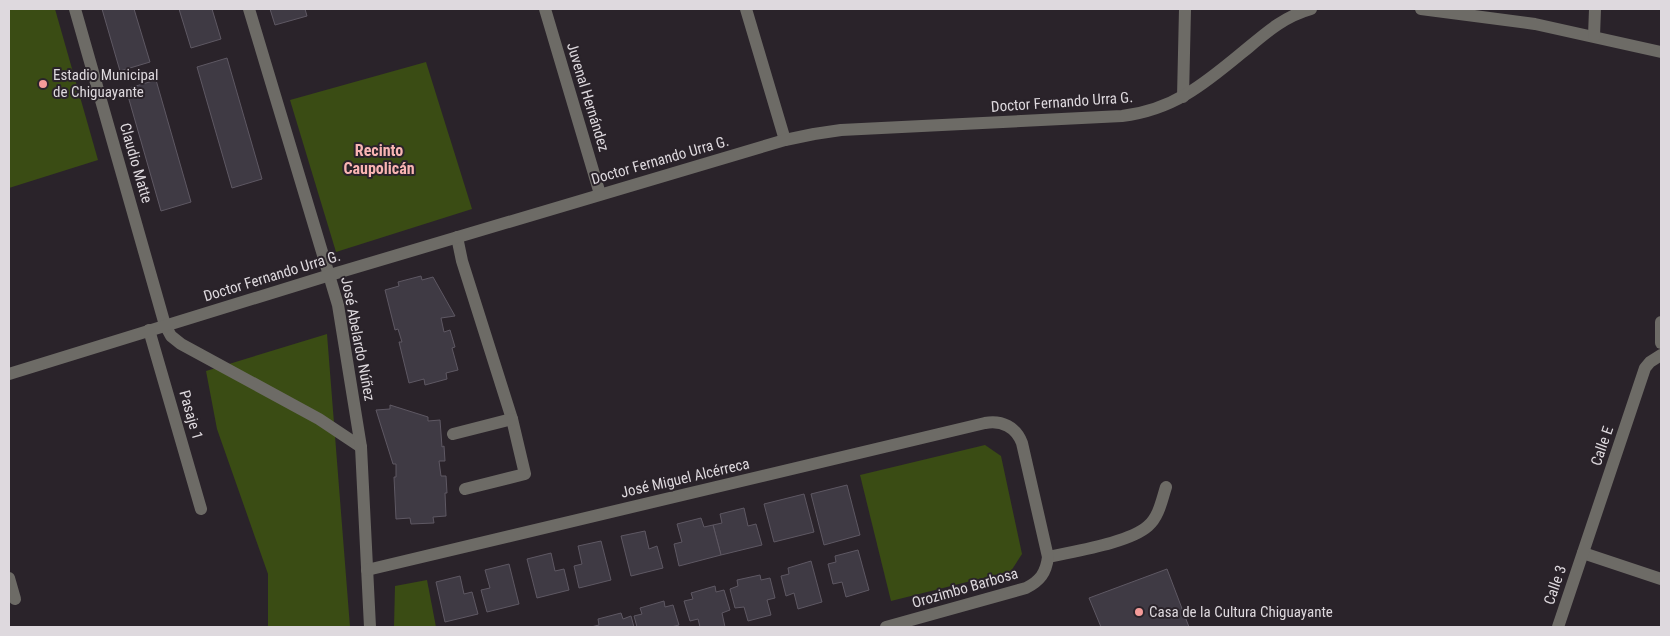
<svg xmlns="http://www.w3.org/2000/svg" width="1670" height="636" viewBox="0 0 1670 636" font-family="'Roboto Condensed',sans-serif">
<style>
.green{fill:#3a4c14}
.building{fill:#3f3a44;stroke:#5e5863}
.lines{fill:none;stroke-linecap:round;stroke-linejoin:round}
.minor{stroke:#6d6b66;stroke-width:12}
.poi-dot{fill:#f59b99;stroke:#2a232a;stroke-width:2}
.labels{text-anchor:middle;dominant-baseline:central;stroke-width:4;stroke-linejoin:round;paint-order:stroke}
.poi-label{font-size:15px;fill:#ded9de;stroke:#2a232a;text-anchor:start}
.street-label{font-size:15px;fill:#ded9de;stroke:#2a232a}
.neighbourhood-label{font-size:16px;font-weight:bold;fill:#f9b5b3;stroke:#2a232a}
</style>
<rect width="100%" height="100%" fill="#2a232a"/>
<g class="green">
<path d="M9,9H55L98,160L9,188Z"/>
<path d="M426,62L472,209L336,252L290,100Z"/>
<path d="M327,334L350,627H268V574L217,429L206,371Z"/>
<path d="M985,445L1001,456L1022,554L1011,571L891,601L860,475Z"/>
<path d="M427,580L436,627H394L395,586Z"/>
</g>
<g class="building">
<path d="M102,9H134L150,62L120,71Z"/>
<path d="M179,9H212L221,39L191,48Z"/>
<path d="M270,9H305L307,16L275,25Z"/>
<path d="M227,58L262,179L232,188L197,67Z"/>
<path d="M156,80L191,202L161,211L126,89Z"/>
<path d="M421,276L422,280L433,277L455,316L441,318L444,332L450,330L455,347L452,348L458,370L446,373L447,379L425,385L424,379L409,383L399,342H402L398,329L395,330L385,290L399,286L398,282Z"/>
<path d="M390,405L428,417V421L440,420L442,447L444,446L445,461H439L441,476H446L447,493H445L446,516L433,517L434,523L411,524L410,518L396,519L394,477H396V464H393L376,410L390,409Z"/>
<path d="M847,485L860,535L824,545L811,494Z"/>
<path d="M804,494L814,532L774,542L764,504Z"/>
<path d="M744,508L748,526L756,524L762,545L721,555L713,525L722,523L720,514Z"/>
<path d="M701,518L704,527L713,525L721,555L679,566L674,544L682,542L677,524Z"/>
<path d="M645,531L649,549L657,546L663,568L631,576L621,536Z"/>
<path d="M601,541L611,580L579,588L574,566L582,564L578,546Z"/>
<path d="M858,550L869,590L846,597L842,582L833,584L828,564L836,562L835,556Z"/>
<path d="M551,553L555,571L564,569L569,590L537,598L527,559Z"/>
<path d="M811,561L822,602L798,609L794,593L786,596L781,576L789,574L788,568Z"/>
<path d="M509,564L519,604L487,612L481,590L490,588L485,570Z"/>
<path d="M1167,569L1189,627H1101L1089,598Z"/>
<path d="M760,575L761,580L770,578L775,598L767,600L771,615L748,621L744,607L735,608L730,589L738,586L737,580Z"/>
<path d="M460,576L464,594L472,592L478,614L445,622L436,582Z"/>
<path d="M715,586L716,592L724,590L730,610L722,613L725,627H700L698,619L690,621L684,601L693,599L691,593Z"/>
<path d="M664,601L665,607L673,605L679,625L671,627H637L634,616L642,614L640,608Z"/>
<path d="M621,613L623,619L631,616L634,627H591L599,625L598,619Z"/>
</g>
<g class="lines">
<g class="minor">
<path d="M75,9L165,325L171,336L181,344L319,419L361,447"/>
<path d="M249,9L338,305L361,447L370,627"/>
<path d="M545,9L600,194"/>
<path d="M746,9L785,140"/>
<path d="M1421,9L1535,24L1661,52"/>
<path d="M1594,36L1595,9"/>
<path d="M1183,97L1185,9"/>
<path d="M457,237L462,261L512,419L525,474L465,489"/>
<path d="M1661,322V343"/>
<path d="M149,330L201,509"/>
<path d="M9,374L330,275L785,140L814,134L841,130L1122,116C1176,110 1209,80 1249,47C1269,30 1286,16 1311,9"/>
<path d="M453,434L512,419"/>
<path d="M1583,553L1661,579"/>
<path d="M1048,557C1074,551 1129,543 1148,526C1159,517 1162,499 1166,487"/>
<path d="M367,570L985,423C1002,420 1016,427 1022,443L1048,557C1046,573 1040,581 1026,588L886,627"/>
<path d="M9,578L15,599"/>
<path d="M1558,627L1645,368L1650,362L1661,355"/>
</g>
</g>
<g class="poi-dot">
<circle cx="43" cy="84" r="5"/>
<circle cx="1139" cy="612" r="5"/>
</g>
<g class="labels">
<g class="poi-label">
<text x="53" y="75">Estadio Municipal<tspan x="53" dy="17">de Chiguayante</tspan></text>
<text x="1149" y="612">Casa de la Cultura Chiguayante</text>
</g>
<g class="street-label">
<text transform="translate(588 97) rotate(73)">Juvenal Hernández</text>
<text transform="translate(1062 102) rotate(-4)">Doctor Fernando Urra G.</text>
<text transform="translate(660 160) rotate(-16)">Doctor Fernando Urra G.</text>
<text transform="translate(136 163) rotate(74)">Claudio Matte</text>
<text transform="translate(272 276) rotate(-17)">Doctor Fernando Urra G.</text>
<text transform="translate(358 339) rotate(79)">José Abelardo Núñez</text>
<text transform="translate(191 415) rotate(74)">Pasaje 1</text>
<text transform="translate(1602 446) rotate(-71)">Calle E</text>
<text transform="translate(685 478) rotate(-13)">José Miguel Alcérreca</text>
<text transform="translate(1555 585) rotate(-71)">Calle 3</text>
<text transform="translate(965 588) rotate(-16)">Orozimbo Barbosa</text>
</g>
<g class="neighbourhood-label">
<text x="379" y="150">Recinto<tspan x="379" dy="18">Caupolicán</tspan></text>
</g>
</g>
<rect width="1670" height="636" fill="none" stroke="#ded9de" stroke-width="20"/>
</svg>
